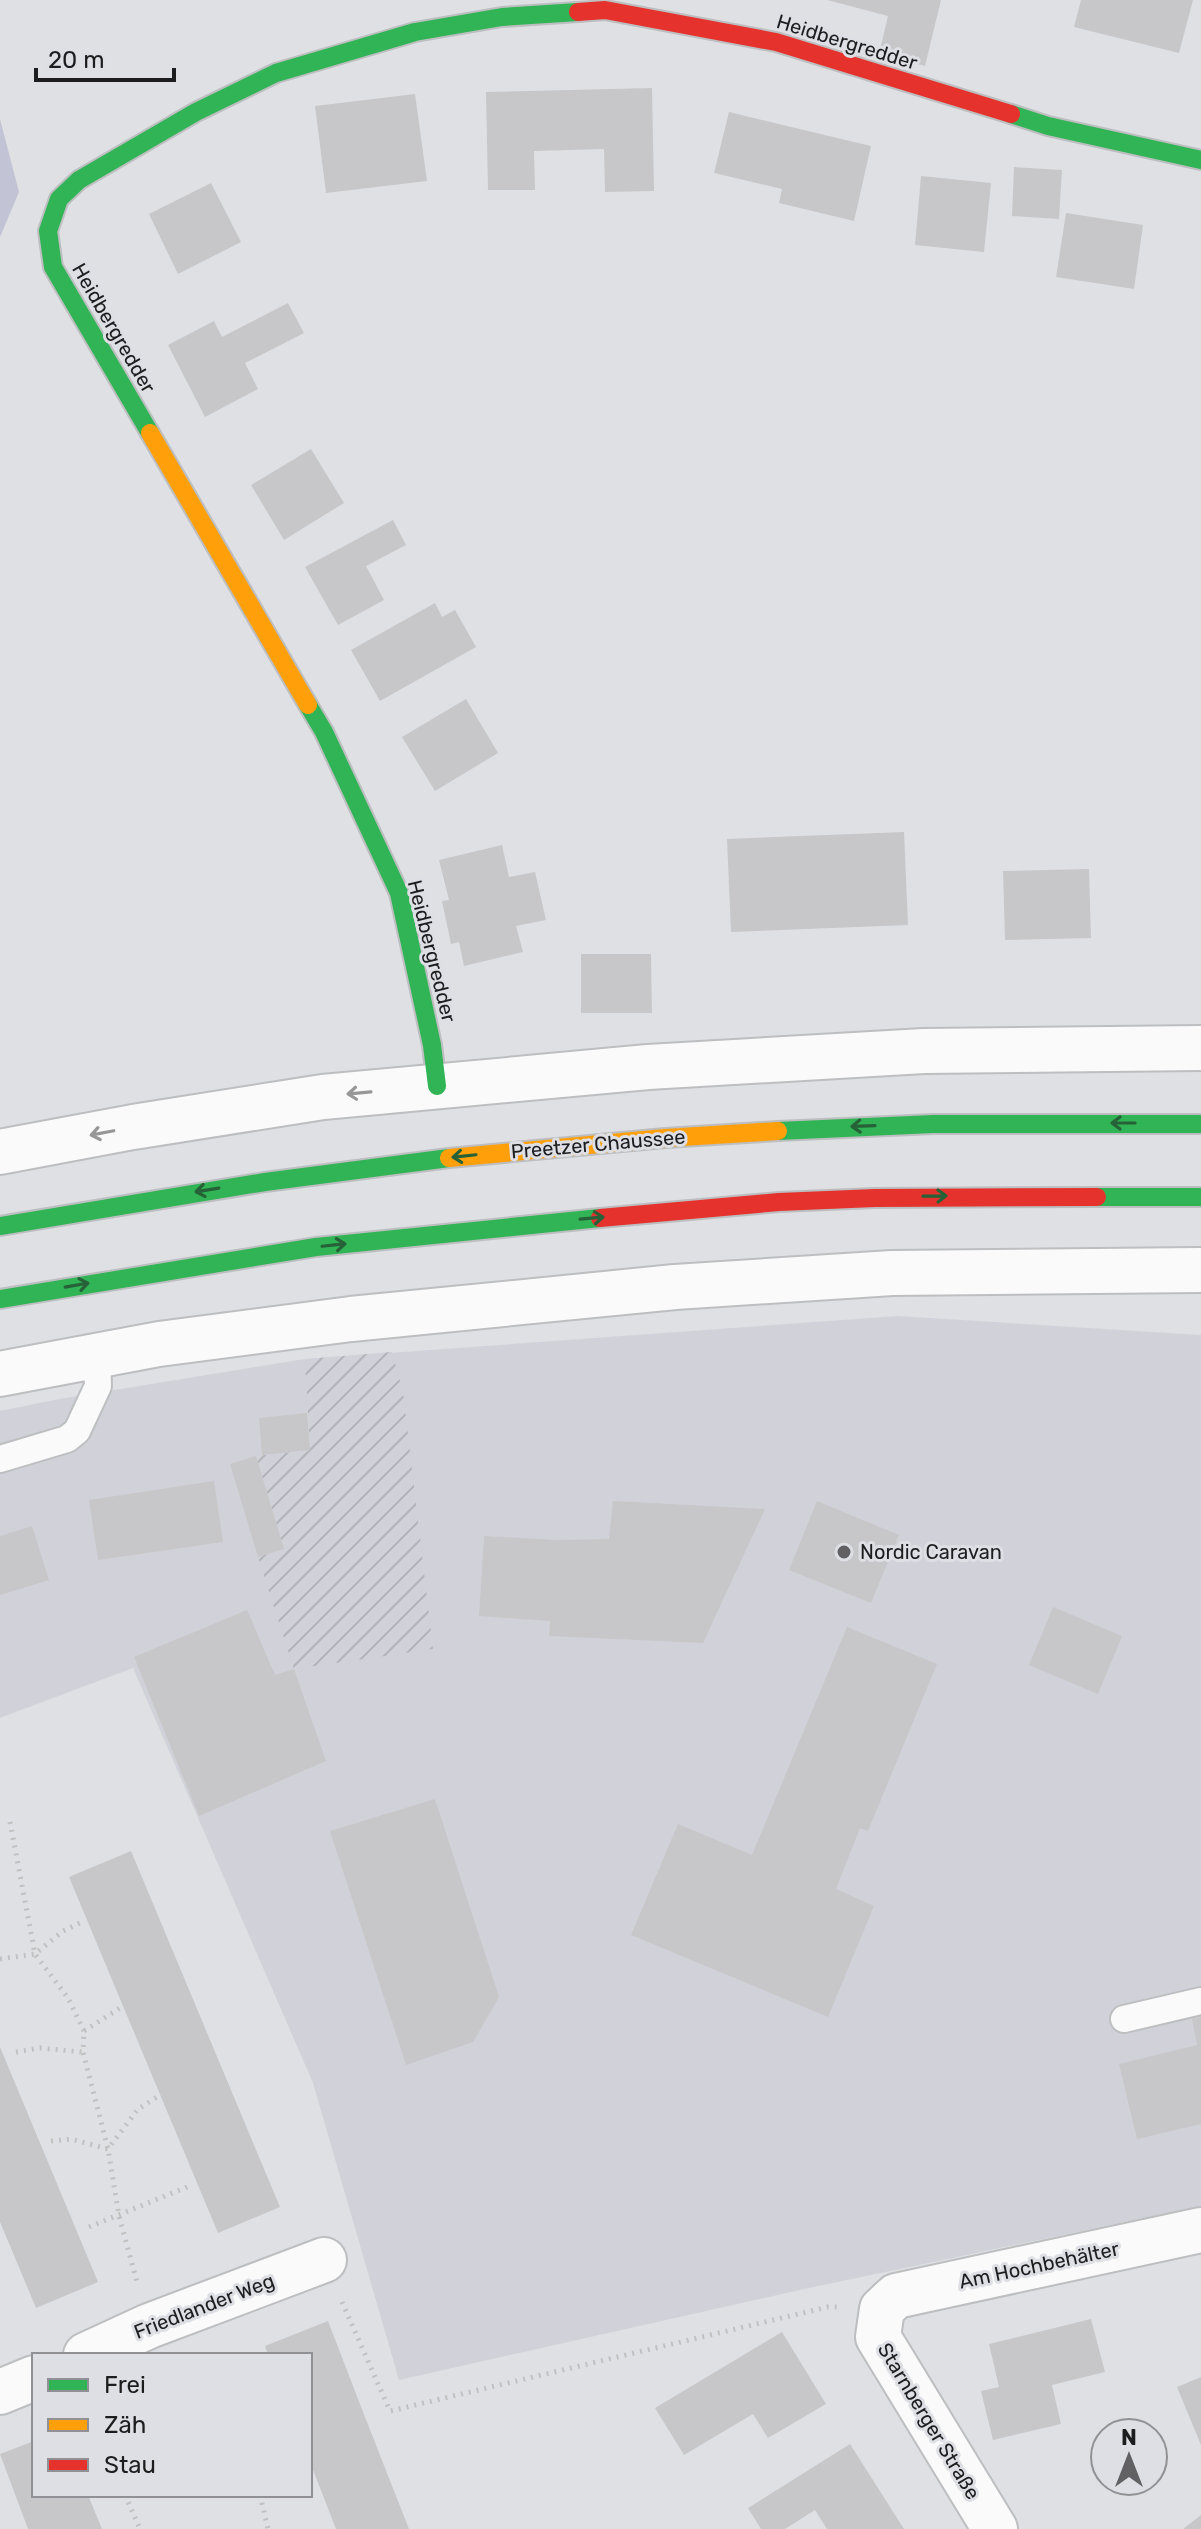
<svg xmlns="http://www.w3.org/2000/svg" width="1201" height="2529" viewBox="0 0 1201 2529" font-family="Rubik,sans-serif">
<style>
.built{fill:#d1d1d9}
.industrial{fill:url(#industrial-furrows)}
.garden{fill:#c2c3d5}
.building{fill:#c7c7c9}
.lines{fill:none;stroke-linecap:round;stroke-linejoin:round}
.lane-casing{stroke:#bdbec0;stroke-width:30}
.street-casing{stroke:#bdbec0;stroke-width:48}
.fast-casing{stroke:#bdbec0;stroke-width:22}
.slow-casing{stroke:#bdbec0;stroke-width:22}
.jam-casing{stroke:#bdbec0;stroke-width:22}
.path{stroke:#c1c1c2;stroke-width:5;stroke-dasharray:2 6;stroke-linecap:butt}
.lane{stroke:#fafafb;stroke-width:26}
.street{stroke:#fafafb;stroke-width:44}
.fast{stroke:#30b455;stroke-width:18}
.slow{stroke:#ff9f0a;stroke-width:18}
.jam{stroke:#e5322d;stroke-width:18}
.oneway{stroke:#979798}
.oneway2{stroke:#266137}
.poi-dot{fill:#616164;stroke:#dedfe4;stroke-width:3}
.labels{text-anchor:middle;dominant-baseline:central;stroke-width:6;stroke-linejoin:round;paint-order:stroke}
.street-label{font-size:20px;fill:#1d1d1f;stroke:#dedfe4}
.poi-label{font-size:20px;fill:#1d1d1f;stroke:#dedfe4;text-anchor:start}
</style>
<defs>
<pattern id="industrial-furrows" width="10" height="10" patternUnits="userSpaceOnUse" patternTransform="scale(2)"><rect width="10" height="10" fill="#d1d1d9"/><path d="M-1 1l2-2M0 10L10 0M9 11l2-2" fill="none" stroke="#b3b3ba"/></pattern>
</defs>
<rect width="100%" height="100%" fill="#dfe0e3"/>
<path class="built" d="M898,1316L1201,1335V2206L809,2288L399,2380L313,2083L133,1668L0,1718V1411L59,1399L305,1359Z"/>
<path class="industrial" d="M392,1352L403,1392L433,1649L294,1669L258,1557L284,1549L256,1456L310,1450L305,1359Z"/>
<path class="garden" d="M0,119L19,192L0,237Z"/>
<g class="building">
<path d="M827,0H941L925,66L879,54L888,16Z"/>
<path d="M1081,0H1193L1179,53L1074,27Z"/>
<path d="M652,88L654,191L605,192L604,149L534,151L535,190H488L486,92Z"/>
<path d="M415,94L427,181L326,193L315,106Z"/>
<path d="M729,112L871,146L854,221L779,203L782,189L714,173Z"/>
<path d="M1014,167L1062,170L1059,219L1012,216Z"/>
<path d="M921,176L991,183L984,252L915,245Z"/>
<path d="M211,183L241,242L178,274L149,214Z"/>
<path d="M1066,213L1143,225L1134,289L1056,277Z"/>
<path d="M288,303L304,333L245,363L258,389L205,417L168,345L214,321L222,337Z"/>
<path d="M311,449L344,503L284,540L251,485Z"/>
<path d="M393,520L406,545L366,566L384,600L338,625L305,567Z"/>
<path d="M435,603L442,617L455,610L476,647L380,701L351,650Z"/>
<path d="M466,699L498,753L435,791L402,737Z"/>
<path d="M904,832L908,925L731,932L727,839Z"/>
<path d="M502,845L509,877L535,872L546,920L516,926L523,952L464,966L459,942L451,944L442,901L449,900L439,860Z"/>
<path d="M1089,869L1091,938L1005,940L1003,871Z"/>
<path d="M581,954H651L652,1013H581Z"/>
<path d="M307,1413L310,1450L262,1455L259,1418Z"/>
<path d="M256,1456L284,1549L258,1557L230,1464Z"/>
<path d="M214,1481L223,1542L98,1560L89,1500Z"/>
<path d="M613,1501L765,1509L703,1643L549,1636L550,1621L479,1616L484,1536L556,1540L609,1539Z"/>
<path d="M817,1501L899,1535L871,1603L789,1570Z"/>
<path d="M32,1526L49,1580L0,1595V1536Z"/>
<path d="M1053,1607L1122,1636L1098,1694L1029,1665Z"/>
<path d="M247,1610L275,1675L294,1669L326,1761L199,1816L134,1657Z"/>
<path d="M847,1627L937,1664L868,1831L860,1828L836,1889L874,1906L828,2017L631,1935L678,1824L752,1855Z"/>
<path d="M435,1799L499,1997L473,2042L406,2065L330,1831Z"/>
<path d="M131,1851L280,2207L218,2233L69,1877Z"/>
<path d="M1201,2017V2124L1137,2139L1119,2064L1197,2045L1192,2019Z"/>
<path d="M0,2047L98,2282L36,2308L0,2222Z"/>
<path d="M1091,2319L1105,2372L1052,2385L1061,2424L993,2440L981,2391L999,2387L989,2344Z"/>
<path d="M328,2321L363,2412L409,2529H336L310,2462V2355H268L265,2346Z"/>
<path d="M782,2332L826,2404L768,2438L753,2414L684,2455L655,2408Z"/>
<path d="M1201,2377V2445L1177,2387Z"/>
<path d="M34,2441V2495H88L102,2529H28L0,2454Z"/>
<path d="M850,2444L904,2529H827L815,2510L785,2529H761L748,2508Z"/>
<path d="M1201,2515V2529H1183Z"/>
</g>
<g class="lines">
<defs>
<g id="lane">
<path d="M0,1459L67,1439L77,1431L98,1386L97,1355"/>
<path d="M1124,2019L1201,2001"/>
</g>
<g id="street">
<path d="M0,1152L133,1127L323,1097L648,1067L924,1051L1201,1048"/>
<path d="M0,1374L159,1344L351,1319L675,1287L892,1273L1201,1270"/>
<path d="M86,2355L149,2326L324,2260"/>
<path d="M0,2392L34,2378"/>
<path d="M995,2529L878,2337L882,2309L896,2296L1201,2230"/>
</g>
<g id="fast">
<path d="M1011,114L1048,126L1201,160"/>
<path d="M150,433L53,267L48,231L59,199L79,180L196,112L276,73L415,32L502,17L578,12"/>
<path d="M308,705L324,732L399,893L432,1045L437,1086"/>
<path d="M778,1131L933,1124H1201"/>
<path d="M1097,1197H1201"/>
<path d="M0,1226L265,1182L449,1158"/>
<path d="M0,1299L316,1247L600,1218"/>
</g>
<g id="slow">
<path d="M150,433L308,705"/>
<path d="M449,1158L665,1138L778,1131"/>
</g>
<g id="jam">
<path d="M578,12L605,10L776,42L1011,114"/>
<path d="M600,1218L779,1202L875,1198L1097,1197"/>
</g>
</defs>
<use href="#lane" class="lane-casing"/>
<use href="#street" class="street-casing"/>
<use href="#fast" class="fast-casing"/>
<use href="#slow" class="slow-casing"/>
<use href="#jam" class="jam-casing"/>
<g class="path">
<path d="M10,1822L35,1954L68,1998L84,2031L83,2052L108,2149L119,2216L137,2282"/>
<path d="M0,1959L35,1954L63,1931L82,1922"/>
<path d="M84,2031L120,2008"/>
<path d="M16,2052L40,2048L83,2052"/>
<path d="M51,2141L71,2139L108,2149L138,2109L157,2097"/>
<path d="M89,2227L192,2185"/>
<path d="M342,2302L390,2411L828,2307H837"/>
<path d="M125,2495L140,2529"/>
<path d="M260,2495L268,2529"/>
</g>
<use href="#lane" class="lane"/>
<use href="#street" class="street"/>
<use href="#fast" class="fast"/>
<use href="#slow" class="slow"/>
<use href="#jam" class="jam"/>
</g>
<defs><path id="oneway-shaft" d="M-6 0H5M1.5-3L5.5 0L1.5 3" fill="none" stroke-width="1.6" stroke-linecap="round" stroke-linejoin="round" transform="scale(2)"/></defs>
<g class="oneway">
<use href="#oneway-shaft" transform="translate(359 1093) rotate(175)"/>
<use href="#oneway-shaft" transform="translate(102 1133) rotate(169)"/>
</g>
<g class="oneway2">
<use href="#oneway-shaft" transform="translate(1123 1123) rotate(-180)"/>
<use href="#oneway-shaft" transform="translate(863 1126) rotate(178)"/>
<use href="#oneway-shaft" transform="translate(464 1156) rotate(174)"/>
<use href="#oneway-shaft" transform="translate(207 1190) rotate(171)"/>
<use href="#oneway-shaft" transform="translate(935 1196) rotate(-1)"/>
<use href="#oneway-shaft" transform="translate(592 1218) rotate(-5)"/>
<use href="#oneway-shaft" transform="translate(334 1245) rotate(-6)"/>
<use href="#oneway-shaft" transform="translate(77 1285) rotate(-10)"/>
</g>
<circle class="poi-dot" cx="844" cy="1552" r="8"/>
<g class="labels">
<g class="street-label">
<text transform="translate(847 42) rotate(17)">Heidbergredder</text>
<text transform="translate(114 328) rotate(60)">Heidbergredder</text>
<text transform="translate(432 951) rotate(76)">Heidbergredder</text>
<text transform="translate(598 1144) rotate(-5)">Preetzer Chaussee</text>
<text transform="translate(1039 2265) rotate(-12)">Am Hochbehälter</text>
<text transform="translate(204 2306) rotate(-21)">Friedlander Weg</text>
<text transform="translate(929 2421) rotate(59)">Starnberger Straße</text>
</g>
<g class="poi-label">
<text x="860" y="1552">Nordic Caravan</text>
</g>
</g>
<rect x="32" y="2353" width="280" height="144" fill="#dedfe4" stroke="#919195" stroke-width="2"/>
<rect x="48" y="2379" width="40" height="12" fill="#30b455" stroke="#919195" stroke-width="2"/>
<text x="104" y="2393" font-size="24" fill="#1d1d1f">Frei</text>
<rect x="48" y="2419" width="40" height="12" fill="#ff9f0a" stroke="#919195" stroke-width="2"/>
<text x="104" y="2433" font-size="24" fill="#1d1d1f">Zäh</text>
<rect x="48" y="2459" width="40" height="12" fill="#e5322d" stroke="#919195" stroke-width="2"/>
<text x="104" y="2473" font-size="24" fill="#1d1d1f">Stau</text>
<g transform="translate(1129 2457)"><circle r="38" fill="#dedfe4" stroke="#919195" stroke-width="2"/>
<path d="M0-6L14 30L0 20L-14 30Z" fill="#616164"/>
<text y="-12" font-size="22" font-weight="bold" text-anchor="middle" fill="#1d1d1f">N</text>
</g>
<path d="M36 68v12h138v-12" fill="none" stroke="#1d1d1f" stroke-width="4"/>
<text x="48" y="68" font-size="24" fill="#1d1d1f" stroke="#dedfe4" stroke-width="6" paint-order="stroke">20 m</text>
</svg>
